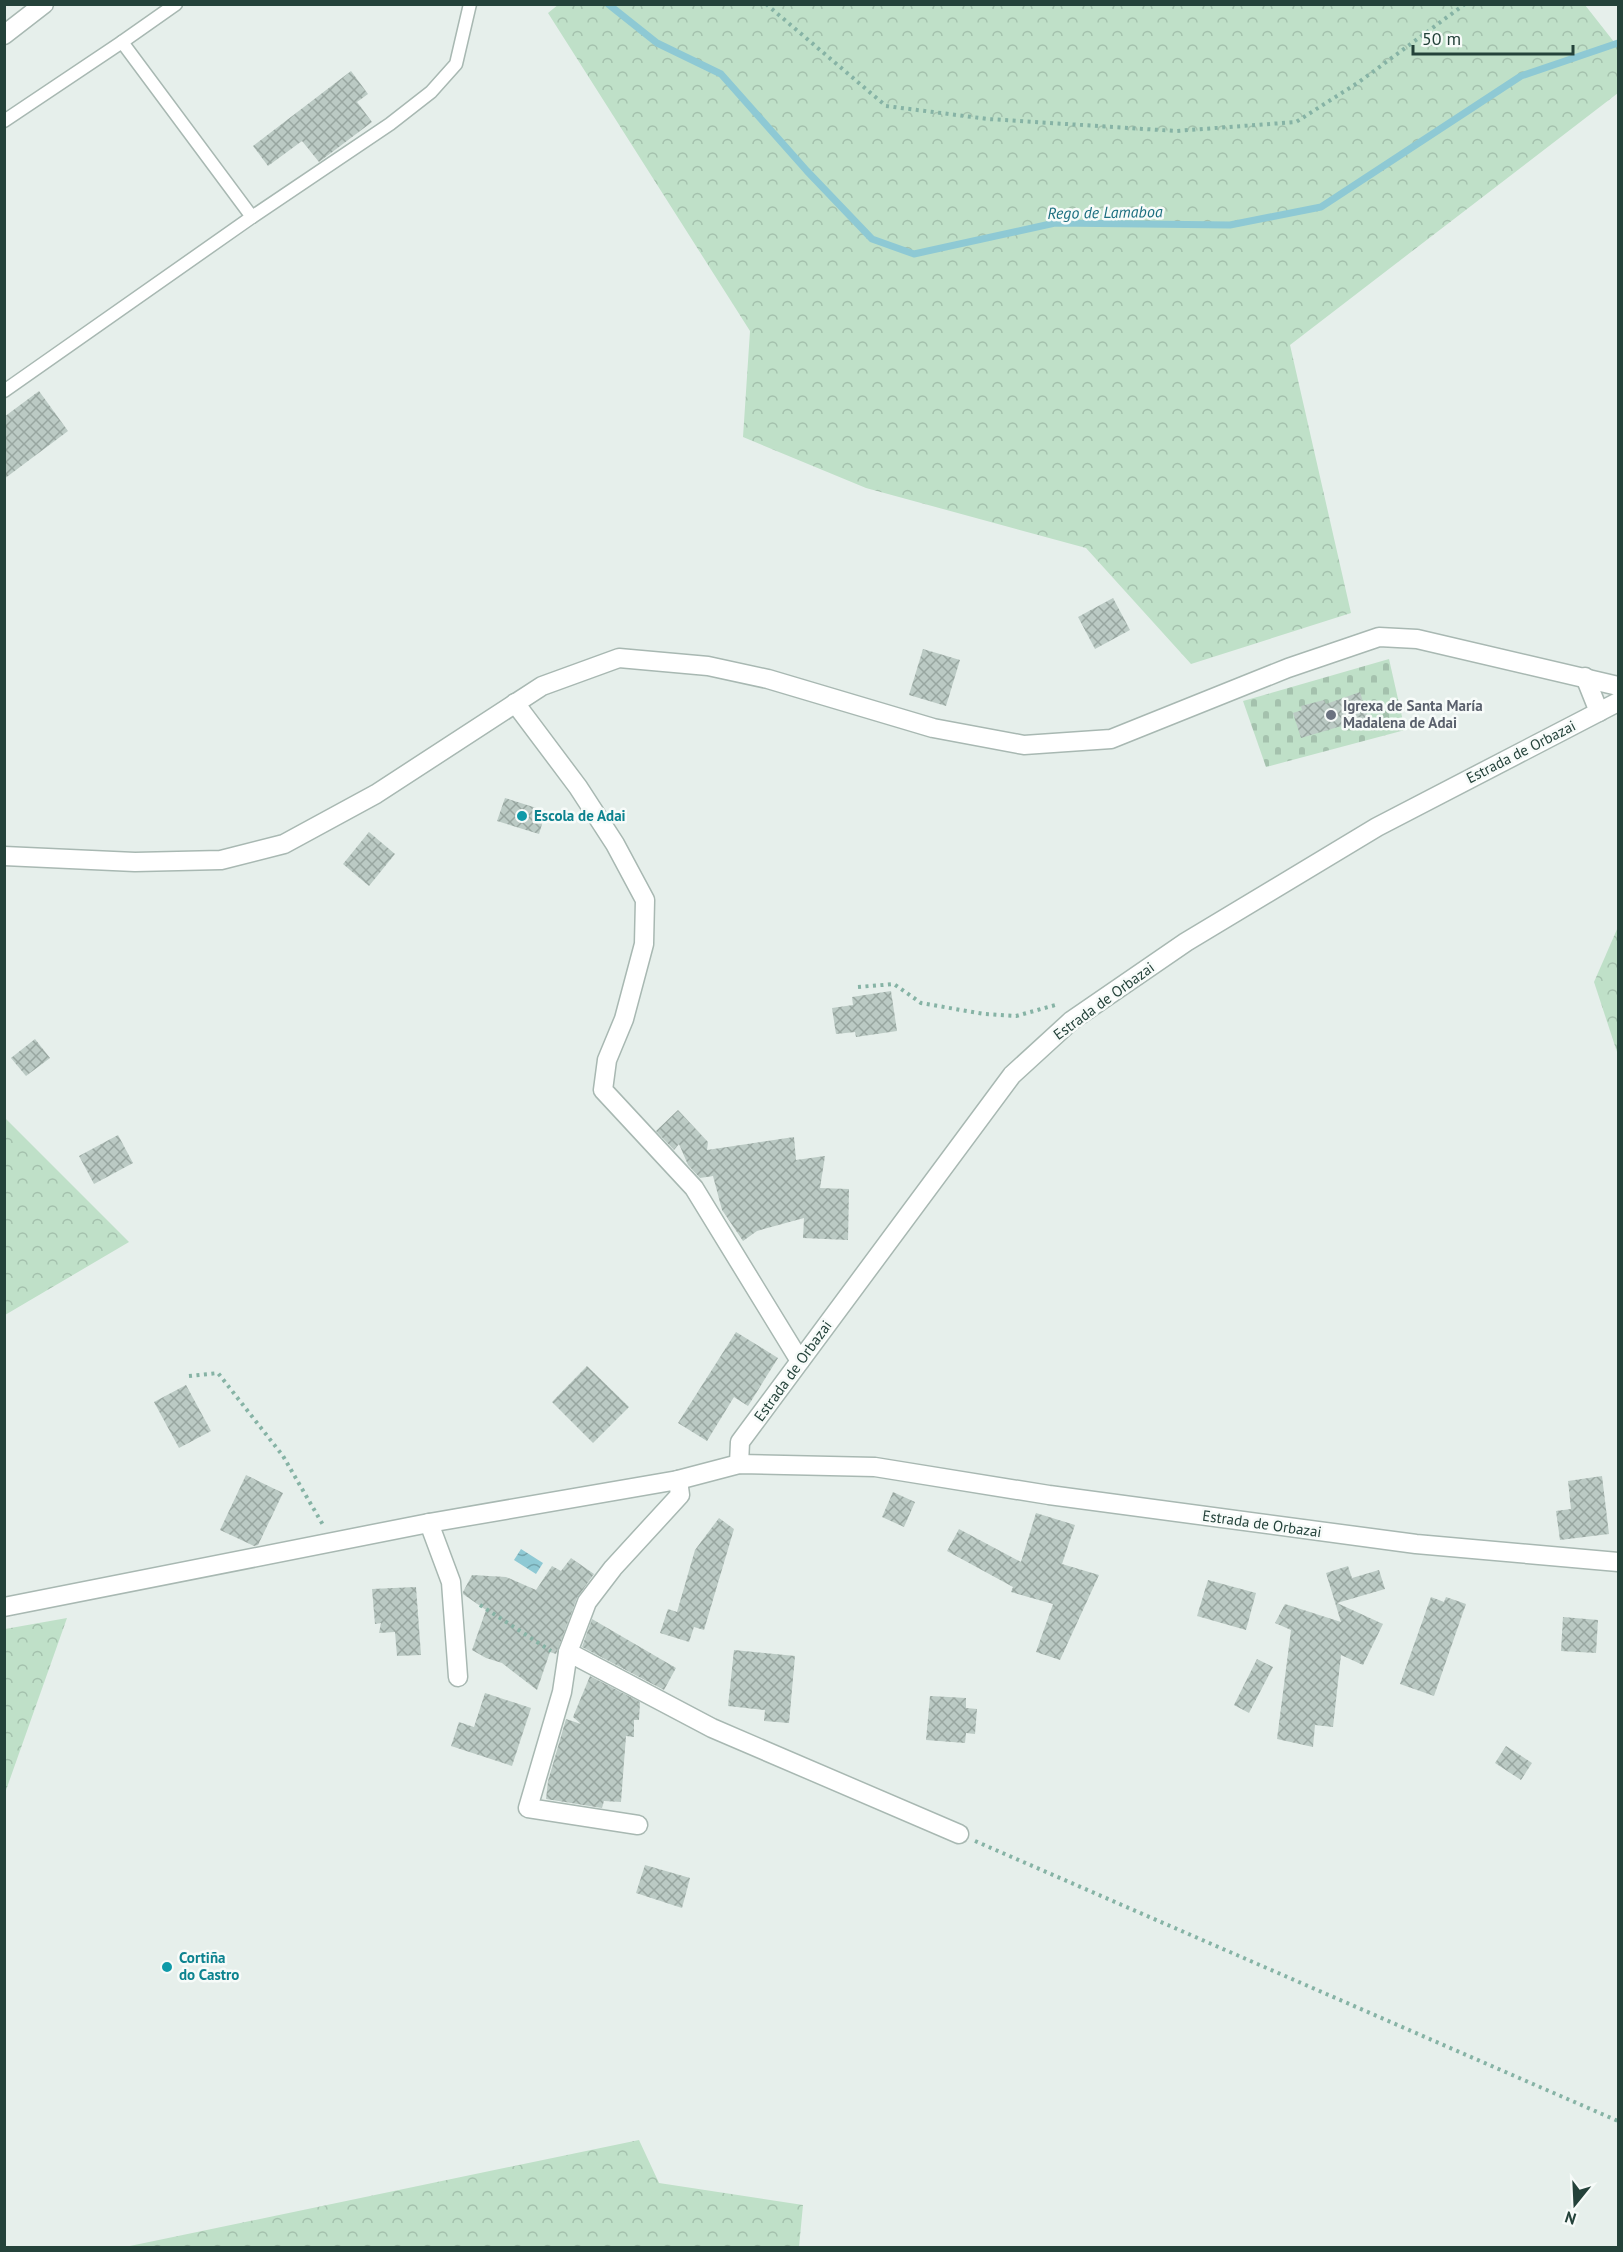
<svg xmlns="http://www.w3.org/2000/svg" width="1623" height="2252" font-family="'PT Sans',sans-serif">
<defs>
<pattern id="forest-crowns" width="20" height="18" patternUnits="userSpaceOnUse" patternTransform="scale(1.5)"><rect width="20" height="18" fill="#bfe0c8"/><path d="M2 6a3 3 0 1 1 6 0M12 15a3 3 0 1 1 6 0" fill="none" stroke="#a4c1ad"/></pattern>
<pattern id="cemetery-stones" width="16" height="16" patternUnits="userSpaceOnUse" patternTransform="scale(1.5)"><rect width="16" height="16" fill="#bfe0c8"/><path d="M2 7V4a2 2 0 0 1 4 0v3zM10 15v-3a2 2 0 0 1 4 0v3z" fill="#a4c1ad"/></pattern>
<pattern id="water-waves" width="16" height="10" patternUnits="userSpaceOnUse" patternTransform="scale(1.5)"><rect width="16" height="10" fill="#8ec9d4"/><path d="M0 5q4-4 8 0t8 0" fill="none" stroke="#74a5ad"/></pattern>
<pattern id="building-cross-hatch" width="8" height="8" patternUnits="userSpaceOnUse" patternTransform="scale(1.5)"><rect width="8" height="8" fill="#bbcac4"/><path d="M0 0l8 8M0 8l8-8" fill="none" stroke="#98a6a0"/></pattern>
</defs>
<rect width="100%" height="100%" fill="#e6efeb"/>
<g fill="url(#forest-crowns)">
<polygon points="559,4 1585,5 1618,47 1618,93 1290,345 1351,613 1191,664 1086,548 866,488 743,437 750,331 548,13"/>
<polygon points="1618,927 1618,1055 1594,982"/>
<polygon points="4,1117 129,1242 5,1315 4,1315"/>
<polygon points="67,1618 5,1793 5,1629"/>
<polygon points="639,2140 659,2183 803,2205 799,2247 125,2247"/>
</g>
<polygon fill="url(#cemetery-stones)" points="1389,659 1405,730 1266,767 1243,701"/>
<polygon fill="url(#water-waves)" points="521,1549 543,1563 536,1574 514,1560"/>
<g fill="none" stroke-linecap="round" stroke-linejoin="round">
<polyline stroke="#8ec9d4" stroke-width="7" points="608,4 657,43 721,74 807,171 872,239 914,254 1055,223 1230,225 1321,207 1521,76 1618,43"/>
</g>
<g fill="url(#building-cross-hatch)">
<polygon points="351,71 368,94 357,102 372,122 319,162 302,141 268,166 253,146"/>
<polygon points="39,391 68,431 4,479 4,417"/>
<polygon points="1113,598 1130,630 1095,649 1078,617"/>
<polygon points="923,649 960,660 946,706 909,695"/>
<polygon points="1360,692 1368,718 1301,738 1293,713 1302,710 1301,706 1324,700 1326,704"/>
<polygon points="505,798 546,811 539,834 497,821"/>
<polygon points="369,832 395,854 369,886 343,864"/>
<polygon points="891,991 897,1031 856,1037 855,1032 836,1034 832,1008 853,1005 852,997"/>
<polygon points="35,1039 50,1058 26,1076 11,1058"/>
<polygon points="678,1110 708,1142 707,1150 794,1137 796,1160 825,1156 820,1188 849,1189 848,1240 803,1238 804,1218 757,1231 743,1241 722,1210 713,1176 700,1178 688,1165 679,1144 674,1150 656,1131"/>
<polygon points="118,1135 133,1163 94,1184 79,1156"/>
<polygon points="736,1332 778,1358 748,1406 734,1397 707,1441 678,1423"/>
<polygon points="587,1366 629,1407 593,1443 552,1402"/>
<polygon points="186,1385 211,1431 179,1448 154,1402"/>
<polygon points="246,1475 283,1493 258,1545 254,1546 220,1530"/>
<polygon points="1602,1476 1609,1534 1560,1540 1556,1511 1571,1509 1568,1481"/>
<polygon points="893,1492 915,1502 904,1527 882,1517"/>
<polygon points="1036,1513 1075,1525 1062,1564 1099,1575 1060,1660 1036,1652 1053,1604 1011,1592 1013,1587 947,1551 959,1529 1021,1562"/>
<polygon points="719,1518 734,1529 704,1630 694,1627 689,1642 660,1633 668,1609 677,1612 695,1550"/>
<polygon points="571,1558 594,1574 577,1598 556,1654 550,1652 537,1690 502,1663 486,1658 472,1650 486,1610 463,1594 463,1592 472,1575 506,1577 536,1590 552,1566 561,1571"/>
<polygon points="1348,1566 1352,1578 1379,1570 1385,1589 1337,1603 1383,1624 1363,1665 1341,1655 1333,1727 1315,1725 1313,1747 1277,1739 1291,1630 1275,1623 1285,1604 1341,1622 1326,1573"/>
<polygon points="1208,1580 1256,1593 1246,1630 1197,1616"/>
<polygon points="416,1587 421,1655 397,1656 395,1632 379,1633 381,1623 375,1624 372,1589"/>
<polygon points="1431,1597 1444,1602 1446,1597 1466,1604 1434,1696 1400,1684"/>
<polygon points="1563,1617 1598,1620 1596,1653 1561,1651"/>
<polygon points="592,1619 676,1668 664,1690 582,1647"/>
<polygon points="734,1650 795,1656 789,1723 764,1721 765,1710 728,1706"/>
<polygon points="1257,1659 1273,1667 1249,1713 1234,1705"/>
<polygon points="590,1676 640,1702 639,1720 634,1720 634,1737 626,1736 621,1802 604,1801 602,1808 546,1799 548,1781 566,1719 581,1724 573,1717"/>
<polygon points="485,1693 531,1708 512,1766 451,1746 459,1722 474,1727"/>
<polygon points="930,1696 966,1698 966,1708 977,1709 975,1734 966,1733 965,1743 926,1740"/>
<polygon points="1506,1746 1532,1763 1521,1780 1495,1763"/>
<polygon points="645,1865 690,1878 682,1908 636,1893"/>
</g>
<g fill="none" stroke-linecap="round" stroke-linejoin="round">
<g stroke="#a8b8b2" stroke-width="15">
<g id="service">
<polyline points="122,42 176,4"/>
<polyline points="4,121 122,42 252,217"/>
<polyline points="4,391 252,217 390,124 431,92 456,64 470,4"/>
</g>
</g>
<g stroke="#a8b8b2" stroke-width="21">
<g id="minor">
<polyline points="4,35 44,4"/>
<polyline points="1585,677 1599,712"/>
<polyline points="515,703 578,787 615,844 645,900 644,944 624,1019 607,1060 603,1090 694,1188 800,1361"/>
<polyline points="4,856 135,862 221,860 284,844 376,794 542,686 619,658 708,666 768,679 933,728 1024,745 1111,739 1288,668 1379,637 1417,639 1618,686"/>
<polyline points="739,1464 740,1442 1012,1075 1071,1021 1186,942 1377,827 1618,702"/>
<polyline points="678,1480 680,1495 613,1568 587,1602 568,1652 712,1728 959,1834"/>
<polyline points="429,1523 451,1582 458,1677"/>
<polyline points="4,1607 429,1523 678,1480 739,1464 875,1467 1049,1495 1416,1544 1618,1562"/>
<polyline points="568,1652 562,1692 528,1808 638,1825"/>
</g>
</g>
<g stroke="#86b3a5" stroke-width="4" stroke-dasharray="3 4.5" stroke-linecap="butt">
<polyline points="766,4 886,106 988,119 1176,131 1296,122 1359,82 1465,4"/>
<polyline points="858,987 894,984 921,1003 984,1014 1016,1016 1059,1004"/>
<polyline points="189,1376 218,1373 283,1456 323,1525"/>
<polyline points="480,1605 551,1651"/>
<polyline points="975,1841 1618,2121"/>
</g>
<use href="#service" stroke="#fff" stroke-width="12"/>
<use href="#minor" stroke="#fff" stroke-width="18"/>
</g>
<circle fill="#6b7280" stroke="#f7fbf9" stroke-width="2" cx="1331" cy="715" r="6"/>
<g fill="#0f9aa8" stroke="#f7fbf9" stroke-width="2">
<circle cx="522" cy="816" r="6"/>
<circle cx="167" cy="1967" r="6"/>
</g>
<g text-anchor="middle" stroke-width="5" stroke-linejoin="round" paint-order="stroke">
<g font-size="15" font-weight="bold" fill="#5b616d" stroke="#f7fbf9" text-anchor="start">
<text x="1343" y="711">Igrexa de Santa María<tspan x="1343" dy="17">Madalena de Adai</tspan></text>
</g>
<g font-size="15" fill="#24423a" stroke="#f7fbf9">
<text transform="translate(1521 752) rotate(-27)" y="5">Estrada de Orbazai</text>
<text transform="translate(1104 1001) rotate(-36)" y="5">Estrada de Orbazai</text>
<text transform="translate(793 1371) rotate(-54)" y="5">Estrada de Orbazai</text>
<text transform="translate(1262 1524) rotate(8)" y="5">Estrada de Orbazai</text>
</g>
<g font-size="15" font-weight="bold" fill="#0d838f" stroke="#f7fbf9" text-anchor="start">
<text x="534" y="821">Escola de Adai</text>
<text x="179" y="1963">Cortiña<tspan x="179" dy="17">do Castro</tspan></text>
</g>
<g font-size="16" font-style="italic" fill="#1c6f80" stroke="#f7fbf9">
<text transform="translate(1105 212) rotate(-1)" y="6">Rego de Lamaboa</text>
</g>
</g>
<rect width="1623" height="2252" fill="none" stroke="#24423a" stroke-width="12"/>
<g transform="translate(1575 2204) rotate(198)" stroke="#f7fbf9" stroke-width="4.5" paint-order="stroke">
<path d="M0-4.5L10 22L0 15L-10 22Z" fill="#24423a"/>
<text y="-9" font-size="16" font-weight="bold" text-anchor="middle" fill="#24423a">N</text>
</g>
<path d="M1413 45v9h160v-9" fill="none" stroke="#24423a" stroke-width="3"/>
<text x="1422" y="45" font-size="18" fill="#24423a" stroke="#f7fbf9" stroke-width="4.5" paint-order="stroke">50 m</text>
</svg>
